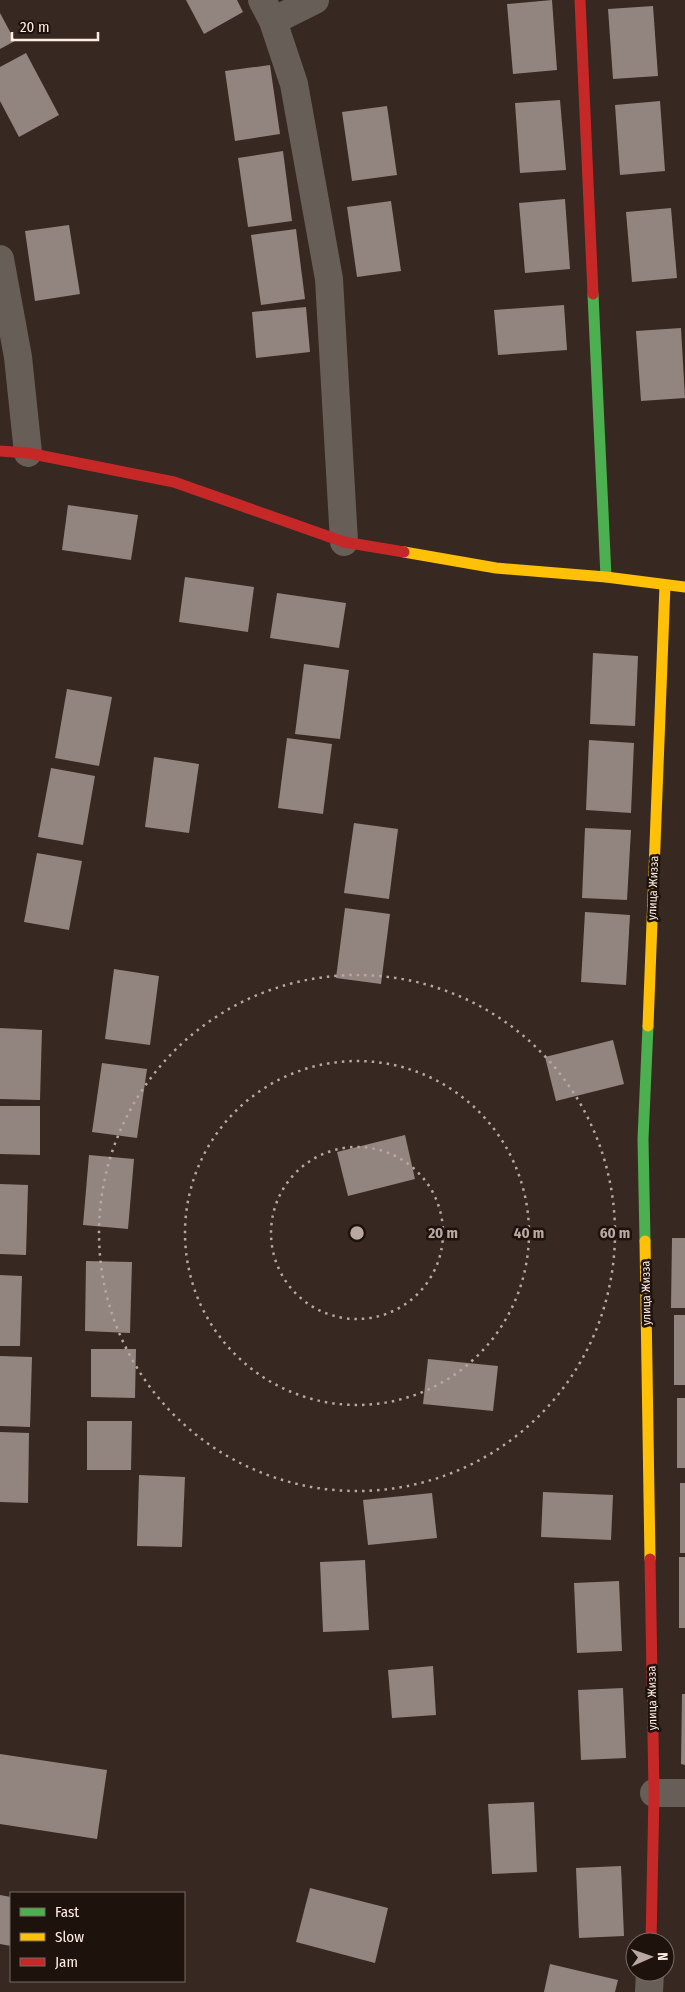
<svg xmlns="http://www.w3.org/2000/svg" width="685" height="1992" font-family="'Fira Sans Condensed',sans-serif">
<rect width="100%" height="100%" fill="#372821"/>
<g fill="#92847e">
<polygon points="186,0 237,0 243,12 204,34"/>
<polygon points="552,0 557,70 513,74 507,4"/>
<polygon points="653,6 658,76 613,79 608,9"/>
<polygon points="0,13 15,41 0,49"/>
<polygon points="26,53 59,115 19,137 0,101 0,67"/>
<polygon points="270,65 280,134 235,141 225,71"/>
<polygon points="560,100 566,170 520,173 515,103"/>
<polygon points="660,101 665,171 620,175 615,105"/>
<polygon points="387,106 397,175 352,181 342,112"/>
<polygon points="283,151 292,221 248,227 238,158"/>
<polygon points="565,199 570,269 525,273 519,203"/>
<polygon points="391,201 401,271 357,277 347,207"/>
<polygon points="671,208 677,278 632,282 626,212"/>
<polygon points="69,225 80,294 35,301 25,231"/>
<polygon points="296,229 305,299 261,305 251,235"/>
<polygon points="564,305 567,350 498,355 494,310"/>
<polygon points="306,307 310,352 256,358 252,312"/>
<polygon points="681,328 685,398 641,401 636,331"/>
<polygon points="68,505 138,515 131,560 62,550"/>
<polygon points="185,577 254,587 248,632 179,622"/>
<polygon points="277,593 346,603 339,648 270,638"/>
<polygon points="593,653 638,656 635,726 590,724"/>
<polygon points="304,664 349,670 340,739 295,734"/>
<polygon points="67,689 112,697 99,766 55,758"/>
<polygon points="287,738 332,744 323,814 278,808"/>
<polygon points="589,740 634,743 631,813 586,810"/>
<polygon points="154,757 199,764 189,833 145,827"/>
<polygon points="51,768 95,776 83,845 38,837"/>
<polygon points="354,823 398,829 389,899 344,893"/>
<polygon points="585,828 631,830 627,900 582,898"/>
<polygon points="37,853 82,861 69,930 24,922"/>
<polygon points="345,908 390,914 381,984 336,978"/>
<polygon points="585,912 630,915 626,985 581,982"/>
<polygon points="114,969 159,976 150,1045 105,1039"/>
<polygon points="0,1028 42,1030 40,1100 0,1099"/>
<polygon points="613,1040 624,1084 556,1101 545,1057"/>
<polygon points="102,1063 147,1069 137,1138 92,1132"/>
<polygon points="0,1106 40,1106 40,1155 0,1154"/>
<polygon points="405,1135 415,1179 348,1196 337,1152"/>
<polygon points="89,1155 134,1159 128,1229 83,1225"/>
<polygon points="0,1184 28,1185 26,1255 0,1254"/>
<polygon points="672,1238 685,1238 685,1308 671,1308"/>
<polygon points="86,1261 132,1262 130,1333 85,1331"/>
<polygon points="0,1275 22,1276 20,1346 0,1346"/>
<rect x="674" y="1315" width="11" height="70"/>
<polygon points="91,1349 136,1349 135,1398 91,1397"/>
<polygon points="0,1356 32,1357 30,1427 0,1426"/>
<polygon points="428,1359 498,1366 493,1411 423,1404"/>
<rect x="677" y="1398" width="8" height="70"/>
<polygon points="87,1421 132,1421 131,1470 87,1470"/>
<polygon points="0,1432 29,1433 28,1503 0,1502"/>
<polygon points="139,1475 185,1477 182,1547 137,1546"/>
<rect x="680" y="1483" width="5" height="70"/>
<polygon points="543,1492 613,1495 611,1540 541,1537"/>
<polygon points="432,1493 437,1538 368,1545 363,1500"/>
<rect x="679" y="1557" width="6" height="71"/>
<polygon points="365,1560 369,1630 323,1632 320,1562"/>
<polygon points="619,1581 622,1651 577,1653 574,1583"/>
<polygon points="433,1666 436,1715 392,1718 388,1670"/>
<polygon points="623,1688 626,1758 581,1760 578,1690"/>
<polygon points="682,1694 685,1694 685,1765 681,1764"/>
<polygon points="0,1754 107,1770 97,1839 0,1824"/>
<polygon points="534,1802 537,1872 492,1874 488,1804"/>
<polygon points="621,1866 624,1936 579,1938 576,1868"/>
<polygon points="310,1888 388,1908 375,1963 296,1942"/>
<polygon points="0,1895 11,1897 11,1946 0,1944"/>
<polygon points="550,1964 618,1980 615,1992 544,1992"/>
</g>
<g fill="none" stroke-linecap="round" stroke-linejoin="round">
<g stroke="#675f57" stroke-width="28">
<polyline points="262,0 273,21 294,84 329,279 344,542"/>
<polyline points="273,21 315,0"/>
<polyline points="0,259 18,357 28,453"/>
<polyline points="654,1793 685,1793"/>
<polyline points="649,1992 650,1972"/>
</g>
<g stroke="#4caf50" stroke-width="11">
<polyline points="593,294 606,577"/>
<polyline points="645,1241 643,1139 648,1026"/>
</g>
<g stroke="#ffc107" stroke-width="11">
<polyline points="404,552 496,568 606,577 685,587"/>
<polyline points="648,1026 665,585"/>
<polyline points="645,1241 650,1559"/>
</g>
<g stroke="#c62828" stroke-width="11">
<polyline points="580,0 593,294"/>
<polyline points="0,451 28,453 174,482 344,542 404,552"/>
<polyline points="650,1559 654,1793 651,1942"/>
</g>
</g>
<g fill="none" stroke="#b9a8a0" stroke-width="2.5" stroke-dasharray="2.5 5">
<circle cx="357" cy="1233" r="86"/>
<circle cx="357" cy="1233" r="172"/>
<circle cx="357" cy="1233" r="258"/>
</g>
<g text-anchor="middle" stroke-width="5" stroke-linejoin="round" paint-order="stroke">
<g font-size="12" fill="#ffede5" stroke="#1d120c">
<text transform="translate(653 888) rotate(-88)" y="4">улица Жизза</text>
<text transform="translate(646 1293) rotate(-91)" y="4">улица Жизза</text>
<text transform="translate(652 1698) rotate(-91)" y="4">улица Жизза</text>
</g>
</g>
<circle cx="357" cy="1233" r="8" fill="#b9a8a0" stroke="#1d120c" stroke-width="2.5"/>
<g font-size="15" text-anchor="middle" font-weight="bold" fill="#b9a8a0" stroke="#1d120c" stroke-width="5" stroke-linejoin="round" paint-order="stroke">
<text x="443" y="1238">20 m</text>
<text x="529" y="1238">40 m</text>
<text x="615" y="1238">60 m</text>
</g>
<rect x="10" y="1892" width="175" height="90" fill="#1d120c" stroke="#776a63"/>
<rect x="20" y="1908" width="25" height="8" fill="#4caf50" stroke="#776a63"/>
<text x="55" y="1917" font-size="15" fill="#ffede5">Fast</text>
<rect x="20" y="1933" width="25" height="8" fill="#ffc107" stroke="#776a63"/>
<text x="55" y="1942" font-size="15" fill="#ffede5">Slow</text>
<rect x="20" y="1958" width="25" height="8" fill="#c62828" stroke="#776a63"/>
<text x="55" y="1967" font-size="15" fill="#ffede5">Jam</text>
<g transform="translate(650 1957) rotate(88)"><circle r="24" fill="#1d120c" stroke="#776a63"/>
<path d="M0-4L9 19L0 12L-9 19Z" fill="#b9a8a0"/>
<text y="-8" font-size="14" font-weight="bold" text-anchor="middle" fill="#ffede5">N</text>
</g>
<path d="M12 32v8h86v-8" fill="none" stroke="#ffede5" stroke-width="2.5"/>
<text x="20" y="32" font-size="15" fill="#ffede5" stroke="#1d120c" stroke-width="4" paint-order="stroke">20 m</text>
</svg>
